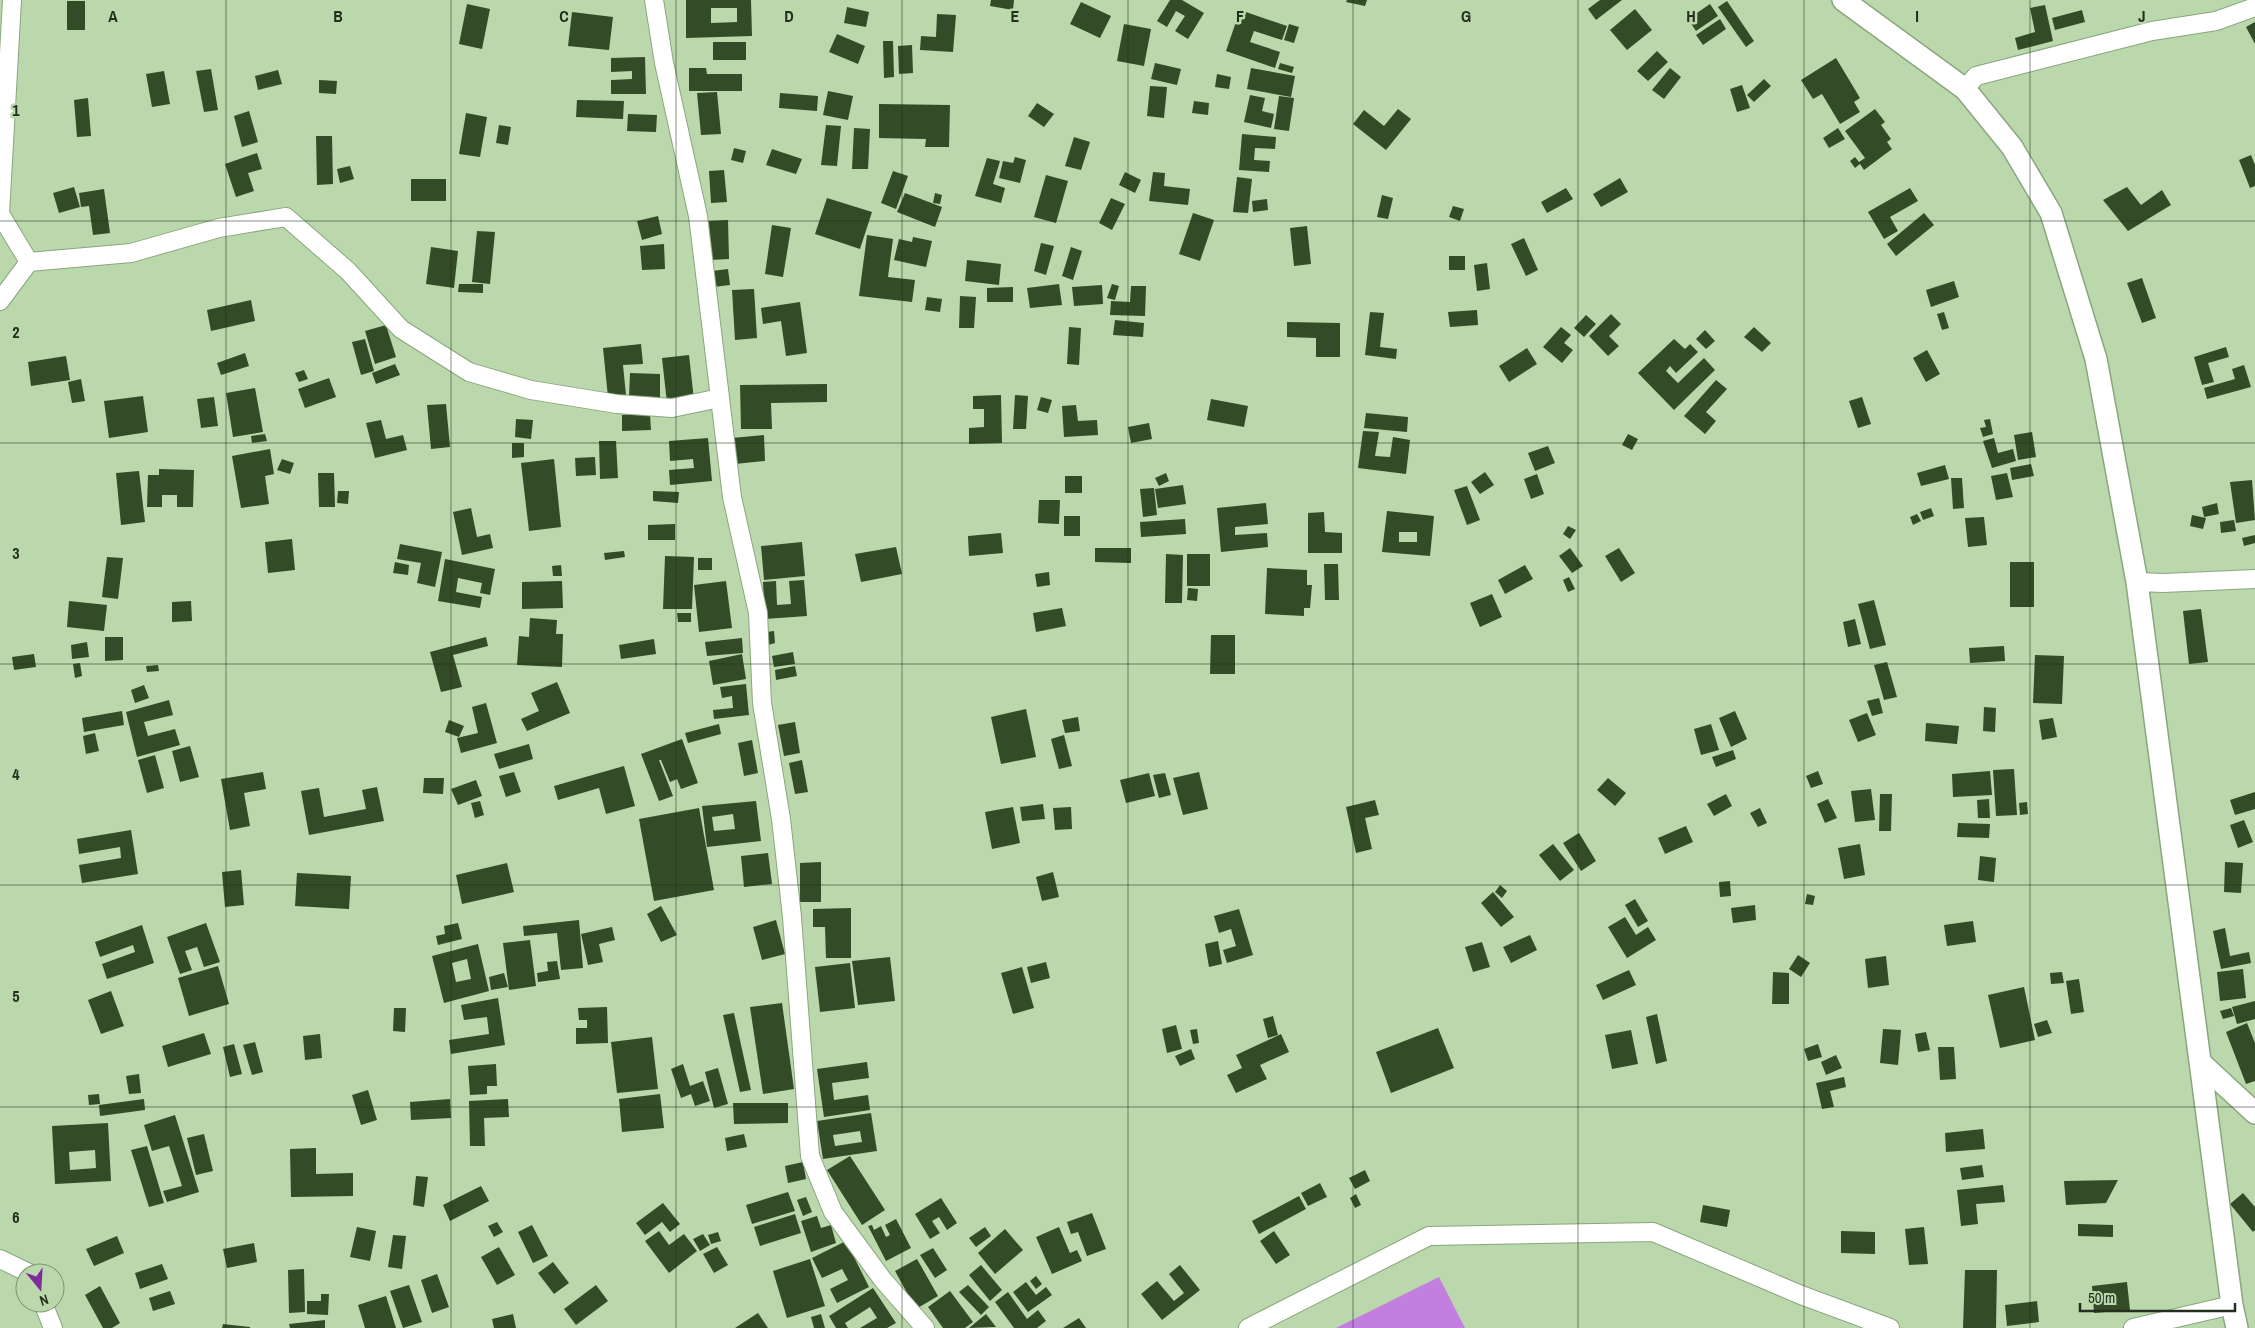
<svg xmlns="http://www.w3.org/2000/svg" width="2255" height="1328" font-family="'Archivo Narrow',sans-serif">
<rect width="100%" height="100%" fill="#bad8ac"/>
<polygon fill="#c37fdf" points="1439,1277 1465,1328 1336,1328"/>
<g fill="#334b26" fill-rule="evenodd">
<path d="M686,0H751L752,36L686,38ZM711,8H737V22L711,23Z"/>
<polygon points="991,0 1014,0 1013,10 990,6"/>
<polygon points="1170,0 1182,0 1204,13 1188,39 1175,31 1185,16 1176,11 1167,27 1157,21"/>
<polygon points="1347,0 1367,0 1365,6 1346,2"/>
<polygon points="1600,0 1622,0 1596,20 1588,9"/>
<rect x="67" y="1" width="18" height="29"/>
<polygon points="1727,1 1754,41 1746,47 1718,7"/>
<polygon points="1081,2 1111,16 1100,38 1070,24"/>
<polygon points="467,4 490,9 482,49 459,44"/>
<polygon points="1710,4 1718,16 1696,31 1688,19"/>
<polygon points="2045,5 2053,41 2018,50 2015,38 2035,32 2030,8"/>
<polygon points="847,7 869,12 866,27 844,23"/>
<polygon points="1635,9 1652,30 1627,50 1610,30"/>
<polygon points="1240,10 1287,26 1282,40 1254,31 1250,42 1280,52 1275,68 1226,51"/>
<polygon points="2082,10 2085,22 2055,30 2052,18"/>
<polygon points="572,12 613,17 609,50 568,46"/>
<polygon points="937,14 956,15 953,52 920,50 921,36 936,37"/>
<polygon points="1720,19 1726,29 1703,45 1696,35"/>
<polygon points="2255,22 2255,44 2246,27"/>
<polygon points="1124,24 1151,29 1144,66 1117,61"/>
<polygon points="1289,24 1299,27 1294,43 1284,40"/>
<polygon points="837,34 865,46 858,64 829,52"/>
<polygon points="883,41 893,41 894,77 884,78"/>
<rect x="713" y="42" width="33" height="18"/>
<polygon points="912,45 913,73 899,74 898,46"/>
<polygon points="1657,51 1668,62 1648,81 1637,71"/>
<polygon points="645,57 646,94 611,94 611,80 632,79 632,71 611,72 611,58"/>
<polygon points="1836,58 1860,98 1854,102 1860,112 1840,124 1822,94 1813,99 1801,80"/>
<polygon points="1155,63 1181,69 1177,85 1151,79"/>
<polygon points="1280,63 1294,67 1292,73 1278,69"/>
<polygon points="689,68 706,68 707,74 742,74 742,91 689,91"/>
<polygon points="1251,68 1295,76 1291,97 1247,89"/>
<polygon points="1670,68 1681,77 1664,99 1652,90"/>
<polygon points="211,69 218,110 204,112 196,71"/>
<polygon points="278,70 282,84 258,90 255,76"/>
<polygon points="164,71 170,104 152,107 146,74"/>
<polygon points="1217,74 1231,77 1229,89 1215,87"/>
<polygon points="1764,79 1771,86 1754,102 1747,95"/>
<polygon points="319,80 337,81 336,94 319,93"/>
<polygon points="1742,85 1750,108 1737,112 1730,89"/>
<polygon points="1150,86 1167,87 1164,118 1147,116"/>
<polygon points="828,91 853,96 848,120 823,115"/>
<polygon points="717,92 721,134 701,135 697,93"/>
<polygon points="780,93 818,96 817,111 779,108"/>
<polygon points="1250,95 1265,98 1262,111 1274,114 1271,128 1244,122"/>
<polygon points="1279,96 1294,98 1289,131 1274,129"/>
<polygon points="88,98 91,136 77,137 74,100"/>
<polygon points="577,100 624,101 623,119 576,117"/>
<polygon points="1194,101 1209,103 1208,115 1192,113"/>
<polygon points="1037,103 1054,114 1044,127 1028,116"/>
<polygon points="879,104 950,105 949,147 925,147 926,139 879,138"/>
<polygon points="1398,109 1411,119 1386,150 1353,124 1364,110 1384,126"/>
<polygon points="1875,109 1885,122 1881,125 1891,139 1887,142 1892,149 1864,170 1860,164 1855,168 1850,161 1855,157 1859,162 1865,158 1845,131"/>
<polygon points="249,111 258,142 242,147 234,116"/>
<polygon points="466,113 487,117 480,157 459,154"/>
<polygon points="628,114 657,115 656,132 627,131"/>
<polygon points="499,125 511,127 508,145 496,143"/>
<polygon points="826,125 841,126 837,166 821,165"/>
<polygon points="854,128 870,129 868,169 852,169"/>
<polygon points="1838,128 1845,139 1829,148 1823,138"/>
<polygon points="1242,134 1276,137 1275,149 1255,148 1254,160 1270,161 1269,172 1239,170"/>
<polygon points="316,136 332,136 333,184 317,185"/>
<polygon points="1074,137 1090,142 1081,170 1065,166"/>
<polygon points="734,148 746,151 743,163 731,160"/>
<polygon points="772,149 802,159 796,174 766,165"/>
<polygon points="257,153 262,169 248,173 254,191 236,197 225,164"/>
<polygon points="2251,155 2255,165 2255,186 2250,188 2239,160"/>
<polygon points="1015,157 1026,160 1020,183 999,178 1003,161 1013,163"/>
<polygon points="987,158 1000,161 993,184 1005,188 1001,203 975,196"/>
<polygon points="350,166 354,179 340,183 337,169"/>
<polygon points="724,170 727,202 711,203 709,171"/>
<polygon points="893,171 908,176 896,209 881,203"/>
<polygon points="1125,172 1141,180 1135,193 1119,185"/>
<polygon points="1153,172 1165,173 1164,186 1190,189 1188,205 1149,201"/>
<polygon points="1046,175 1068,181 1056,223 1034,217"/>
<polygon points="1237,177 1252,179 1248,213 1233,212"/>
<polygon points="1620,178 1628,192 1601,207 1593,194"/>
<rect x="411" y="179" width="35" height="22"/>
<polygon points="74,187 80,207 59,213 53,193"/>
<polygon points="2127,187 2141,205 2162,190 2171,205 2128,231 2103,200"/>
<polygon points="1566,188 1573,199 1547,213 1541,202"/>
<polygon points="1910,188 1918,201 1890,217 1898,231 1884,239 1868,212"/>
<polygon points="104,189 110,233 93,235 89,206 81,207 79,193"/>
<polygon points="905,193 942,207 935,227 897,212"/>
<polygon points="935,193 942,195 940,204 933,203"/>
<polygon points="1382,195 1393,198 1388,219 1377,217"/>
<polygon points="827,198 872,212 860,249 815,234"/>
<polygon points="1111,198 1125,204 1112,230 1099,223"/>
<polygon points="1267,199 1268,210 1253,212 1252,201"/>
<polygon points="1453,206 1464,209 1460,221 1449,217"/>
<polygon points="1193,213 1214,220 1200,261 1179,254"/>
<polygon points="1924,213 1934,225 1896,256 1887,244"/>
<polygon points="658,216 662,234 642,240 637,221"/>
<polygon points="728,220 729,259 710,260 709,221"/>
<polygon points="772,225 791,228 783,277 765,274"/>
<polygon points="1307,226 1311,264 1294,266 1290,228"/>
<polygon points="477,231 495,232 490,284 472,282"/>
<polygon points="867,235 893,239 888,277 915,280 912,302 859,296"/>
<polygon points="913,237 932,241 926,267 894,260 899,239 912,242"/>
<polygon points="1524,238 1538,270 1526,276 1511,244"/>
<polygon points="1041,243 1054,246 1046,275 1034,271"/>
<polygon points="664,244 665,269 642,270 640,246"/>
<polygon points="431,247 458,251 454,288 426,284"/>
<polygon points="1071,247 1082,251 1073,280 1062,276"/>
<rect x="1449" y="256" width="16" height="14"/>
<polygon points="967,260 1001,264 999,285 965,281"/>
<polygon points="1487,263 1490,289 1477,291 1474,265"/>
<polygon points="728,269 730,285 713,287 712,271"/>
<polygon points="2142,278 2156,318 2142,323 2127,283"/>
<polygon points="1954,281 1959,297 1931,307 1926,290"/>
<polygon points="459,284 483,284 483,293 458,292"/>
<polygon points="1059,284 1062,305 1030,308 1027,288"/>
<polygon points="1112,284 1119,286 1115,300 1107,298"/>
<polygon points="1102,285 1103,304 1074,306 1072,287"/>
<polygon points="1131,286 1146,286 1145,316 1110,315 1111,301 1130,302"/>
<polygon points="1013,287 1013,302 987,302 987,288"/>
<polygon points="754,289 757,338 735,340 732,290"/>
<polygon points="960,296 976,297 974,328 959,328"/>
<polygon points="927,297 942,299 940,312 925,310"/>
<polygon points="251,300 255,321 211,331 207,310"/>
<polygon points="800,302 807,353 786,356 781,321 763,324 761,308"/>
<polygon points="1477,310 1478,325 1450,327 1448,312"/>
<polygon points="1370,312 1384,313 1380,347 1397,349 1396,359 1365,355"/>
<polygon points="1944,312 1949,328 1942,330 1937,314"/>
<polygon points="1611,314 1621,324 1609,336 1619,346 1608,356 1589,336"/>
<polygon points="1586,315 1596,324 1584,337 1574,328"/>
<polygon points="1115,320 1144,323 1143,337 1113,335"/>
<polygon points="1287,322 1340,323 1340,357 1316,357 1316,338 1287,337"/>
<polygon points="386,325 396,357 375,364 365,331"/>
<polygon points="1069,327 1081,328 1079,365 1067,364"/>
<polygon points="1561,327 1571,335 1564,343 1573,350 1562,363 1543,347"/>
<polygon points="1754,327 1771,343 1762,352 1744,337"/>
<polygon points="1705,330 1715,341 1706,349 1696,339"/>
<polygon points="365,339 374,371 361,375 352,342"/>
<polygon points="1674,339 1685,349 1690,344 1698,352 1676,373 1670,366 1666,371 1678,383 1704,358 1715,370 1674,410 1638,373"/>
<polygon points="641,344 643,364 623,365 626,395 608,397 603,348"/>
<polygon points="2226,347 2229,357 2208,363 2214,382 2202,385 2194,357"/>
<polygon points="1527,348 1537,364 1509,382 1499,366"/>
<polygon points="1927,350 1940,374 1926,382 1913,358"/>
<polygon points="245,353 249,366 221,375 217,363"/>
<polygon points="689,355 694,400 667,403 662,358"/>
<polygon points="66,356 70,380 31,386 28,362"/>
<polygon points="395,364 400,375 376,384 372,373"/>
<polygon points="2244,365 2251,387 2207,399 2204,388 2235,379 2232,369"/>
<polygon points="304,370 308,379 299,382 295,373"/>
<polygon points="630,373 660,374 660,398 629,397"/>
<polygon points="329,378 336,397 305,408 298,389"/>
<polygon points="81,379 85,401 72,403 68,382"/>
<polygon points="1716,380 1727,389 1706,412 1716,421 1705,434 1684,416"/>
<polygon points="827,384 827,402 771,403 772,429 741,429 740,385"/>
<polygon points="255,388 263,432 233,437 226,393"/>
<polygon points="1001,395 1002,443 969,444 969,428 984,427 984,409 973,409 973,396"/>
<polygon points="1015,395 1028,396 1026,429 1013,429"/>
<polygon points="143,396 148,432 109,438 104,401"/>
<polygon points="214,397 218,426 201,428 197,399"/>
<polygon points="1041,397 1052,400 1048,413 1037,410"/>
<polygon points="1862,397 1871,424 1858,428 1849,401"/>
<polygon points="1211,399 1248,406 1244,427 1207,420"/>
<polygon points="446,404 450,447 431,449 427,405"/>
<polygon points="1076,405 1078,421 1097,420 1098,435 1064,437 1062,406"/>
<polygon points="1366,413 1408,417 1407,432 1364,428"/>
<polygon points="650,414 651,430 622,431 622,415"/>
<polygon points="516,419 533,420 531,439 515,437"/>
<polygon points="1990,419 1993,434 1983,437 1980,428 1986,427 1984,420"/>
<polygon points="381,420 386,439 403,435 407,450 375,458 366,423"/>
<polygon points="1149,423 1152,439 1131,443 1128,427"/>
<polygon points="1363,431 1379,432 1375,456 1390,457 1393,437 1410,440 1406,474 1358,468"/>
<polygon points="2032,432 2036,457 2018,460 2014,435"/>
<polygon points="265,434 267,441 252,443 251,436"/>
<polygon points="1628,434 1638,439 1632,450 1622,445"/>
<polygon points="764,435 765,461 735,464 732,438"/>
<polygon points="708,438 712,481 670,485 669,470 694,468 693,459 670,461 669,441"/>
<polygon points="1994,438 1998,453 2013,449 2016,461 1992,468 1983,441"/>
<polygon points="599,441 616,441 618,478 600,479"/>
<polygon points="512,443 524,443 524,457 512,458"/>
<polygon points="1548,446 1555,463 1535,471 1528,453"/>
<polygon points="270,449 274,474 265,476 269,504 241,508 232,456"/>
<polygon points="595,457 596,475 576,476 575,458"/>
<polygon points="282,459 294,463 290,474 277,470"/>
<polygon points="554,459 561,527 529,531 521,463"/>
<polygon points="2031,464 2034,476 2012,480 2010,468"/>
<polygon points="1945,465 1949,479 1921,486 1917,473"/>
<polygon points="159,469 194,470 193,507 177,507 177,495 162,495 162,507 147,507 148,475 159,475"/>
<polygon points="139,471 145,522 121,525 116,473"/>
<polygon points="1485,472 1494,485 1480,494 1471,482"/>
<polygon points="318,473 334,473 335,507 319,507"/>
<polygon points="1166,473 1169,481 1159,486 1155,478"/>
<polygon points="2007,473 2013,497 1996,500 1991,476"/>
<polygon points="1537,474 1544,494 1531,499 1524,479"/>
<rect x="1065" y="476" width="17" height="17"/>
<polygon points="1951,478 1962,478 1964,508 1953,509"/>
<polygon points="2252,480 2255,520 2236,523 2230,482"/>
<polygon points="1183,485 1186,504 1158,508 1155,489"/>
<polygon points="1467,486 1480,520 1467,525 1454,490"/>
<polygon points="1154,488 1157,515 1143,517 1140,489"/>
<polygon points="338,491 349,491 348,504 337,503"/>
<polygon points="653,491 679,492 678,503 653,501"/>
<polygon points="1039,500 1060,500 1059,524 1038,523"/>
<polygon points="1266,503 1268,524 1235,527 1235,535 1267,533 1268,547 1221,552 1217,508"/>
<polygon points="2217,503 2219,514 2204,517 2202,507"/>
<polygon points="471,508 477,537 490,534 493,548 462,555 453,512"/>
<polygon points="1931,508 1934,516 1923,520 1920,512"/>
<path d="M1387,511L1434,516L1430,556L1382,552ZM1399,532H1417V542H1399Z"/>
<polygon points="1324,512 1325,532 1342,533 1342,553 1308,553 1308,513"/>
<polygon points="1917,514 1921,521 1913,525 1910,517"/>
<polygon points="2192,515 2206,518 2203,529 2190,526"/>
<rect x="1064" y="516" width="16" height="20"/>
<polygon points="1984,517 1987,545 1968,547 1965,518"/>
<polygon points="1185,519 1186,534 1141,537 1140,522"/>
<polygon points="2234,520 2236,531 2221,533 2220,522"/>
<polygon points="675,524 675,540 648,540 648,525"/>
<polygon points="1568,526 1576,530 1570,539 1563,534"/>
<polygon points="1001,533 1003,553 969,556 968,536"/>
<polygon points="2255,535 2255,543 2244,546 2242,538"/>
<polygon points="292,539 295,570 268,573 265,542"/>
<polygon points="802,542 805,576 764,580 761,546"/>
<polygon points="400,544 442,552 435,587 417,583 421,563 397,559"/>
<polygon points="896,547 902,574 861,582 855,554"/>
<polygon points="1095,548 1131,548 1131,563 1095,562"/>
<polygon points="1570,548 1583,566 1572,573 1559,556"/>
<polygon points="1619,548 1635,573 1621,582 1605,556"/>
<polygon points="624,551 625,557 605,560 604,553"/>
<polygon points="1166,554 1183,555 1182,603 1165,603"/>
<rect x="1187" y="554" width="23" height="32"/>
<polygon points="665,556 694,557 692,609 663,609"/>
<polygon points="107,557 123,558 118,599 102,597"/>
<rect x="698" y="558" width="14" height="12"/>
<polygon points="445,559 495,569 490,595 480,593 482,583 458,578 456,592 482,597 480,608 438,601"/>
<polygon points="395,562 409,565 408,575 393,573"/>
<rect x="2010" y="562" width="24" height="45"/>
<polygon points="1324,564 1338,564 1339,600 1325,600"/>
<polygon points="561,565 562,576 553,576 552,566"/>
<polygon points="1525,565 1533,579 1505,594 1498,580"/>
<polygon points="1267,568 1307,570 1307,585 1312,585 1310,608 1304,608 1304,616 1265,614"/>
<polygon points="1049,572 1050,585 1037,587 1035,574"/>
<polygon points="1569,577 1575,589 1568,592 1563,580"/>
<polygon points="804,580 807,616 765,619 763,582 776,581 777,605 791,604 789,581"/>
<polygon points="562,581 563,608 522,609 522,582"/>
<polygon points="726,581 732,628 699,632 694,585"/>
<polygon points="1188,588 1198,589 1197,601 1187,600"/>
<polygon points="1492,594 1502,617 1480,627 1470,603"/>
<polygon points="1874,600 1886,645 1870,649 1858,604"/>
<polygon points="69,601 107,605 104,631 67,627"/>
<polygon points="191,601 192,621 172,622 172,602"/>
<polygon points="1062,608 1066,626 1036,632 1033,613"/>
<polygon points="2201,609 2208,662 2189,664 2183,611"/>
<polygon points="677,613 691,613 691,622 678,622"/>
<polygon points="530,618 557,620 556,634 563,634 562,667 517,665 519,636 529,637"/>
<polygon points="1855,619 1861,644 1848,647 1843,622"/>
<polygon points="774,631 775,643 768,645 766,632"/>
<polygon points="1211,635 1235,635 1235,674 1210,674"/>
<polygon points="105,637 123,637 123,660 105,661"/>
<polygon points="486,637 488,646 453,655 462,687 441,692 430,652"/>
<polygon points="742,638 743,653 707,656 705,642"/>
<polygon points="654,639 656,654 621,659 619,645"/>
<polygon points="87,642 89,657 72,659 71,645"/>
<polygon points="2004,646 2005,661 1970,663 1969,648"/>
<polygon points="793,652 795,664 774,667 772,656"/>
<polygon points="34,654 36,667 14,670 12,657"/>
<polygon points="742,654 746,679 713,685 709,661"/>
<polygon points="2035,655 2064,656 2062,704 2033,703"/>
<polygon points="1887,662 1897,697 1884,700 1874,665"/>
<polygon points="80,663 82,676 75,678 73,664"/>
<polygon points="158,665 159,671 147,672 146,666"/>
<polygon points="795,666 797,676 776,680 775,670"/>
<polygon points="557,682 570,713 527,731 521,719 539,711 531,693"/>
<polygon points="746,684 749,715 714,719 713,710 733,708 732,696 722,698 720,687"/>
<polygon points="144,685 149,698 135,703 131,690"/>
<polygon points="1879,698 1883,713 1872,716 1867,701"/>
<polygon points="169,700 173,715 144,722 148,736 175,729 180,745 137,757 126,712"/>
<polygon points="486,703 497,743 461,753 457,738 478,733 472,707"/>
<polygon points="1984,707 1996,708 1995,732 1983,731"/>
<polygon points="1026,709 1036,757 1001,764 991,717"/>
<polygon points="122,711 124,725 84,732 82,718"/>
<polygon points="1735,711 1747,739 1731,747 1719,718"/>
<polygon points="1867,713 1876,735 1858,742 1849,720"/>
<polygon points="1078,717 1080,731 1065,733 1062,720"/>
<polygon points="2053,718 2057,737 2042,740 2039,720"/>
<polygon points="449,720 464,726 459,737 445,732"/>
<polygon points="795,722 800,753 784,756 778,725"/>
<polygon points="1926,723 1959,726 1957,744 1925,741"/>
<polygon points="719,724 721,734 688,743 685,733"/>
<polygon points="1711,724 1719,750 1701,755 1694,729"/>
<polygon points="95,733 99,751 86,754 83,736"/>
<polygon points="1064,735 1072,766 1059,769 1051,739"/>
<polygon points="682,739 698,783 681,789 677,779 670,782 661,760 659,760 673,796 659,801 641,754"/>
<polygon points="752,740 758,773 744,776 738,743"/>
<polygon points="529,744 533,759 499,769 494,754"/>
<polygon points="190,746 199,777 180,782 172,751"/>
<polygon points="1733,750 1736,759 1716,767 1712,757"/>
<polygon points="155,755 164,788 147,793 138,760"/>
<polygon points="802,760 808,792 795,794 789,763"/>
<polygon points="624,766 635,806 606,814 599,788 558,800 554,786"/>
<polygon points="2014,769 2017,815 1996,816 1993,770"/>
<polygon points="1818,771 1823,784 1811,788 1806,776"/>
<polygon points="1990,771 1992,795 1953,797 1952,774"/>
<polygon points="263,772 266,789 244,793 250,826 230,830 221,779"/>
<polygon points="514,772 521,792 506,797 499,776"/>
<polygon points="1199,772 1208,809 1183,815 1173,778"/>
<polygon points="1149,773 1155,796 1126,803 1120,780"/>
<polygon points="1165,773 1171,795 1159,798 1153,775"/>
<polygon points="424,778 444,778 443,794 423,793"/>
<polygon points="1608,778 1626,793 1615,806 1597,790"/>
<polygon points="476,780 482,796 458,805 451,789"/>
<polygon points="377,787 384,821 309,835 301,791 319,788 324,817 366,809 362,790"/>
<polygon points="1871,789 1875,820 1855,822 1851,791"/>
<polygon points="2255,792 2255,809 2235,815 2230,800"/>
<polygon points="1726,794 1732,806 1714,816 1707,804"/>
<polygon points="1880,794 1892,794 1891,831 1879,831"/>
<polygon points="1828,799 1837,818 1825,823 1817,804"/>
<polygon points="1989,799 1990,818 1978,818 1977,800"/>
<polygon points="1375,800 1379,815 1365,818 1372,849 1356,853 1346,807"/>
<polygon points="480,801 484,815 475,818 471,803"/>
<path d="M756,801L761,841L707,847L702,806ZM733,814L735,829L714,831L712,817Z"/>
<polygon points="2027,802 2028,814 2020,815 2019,803"/>
<polygon points="1043,804 1045,819 1022,821 1020,807"/>
<polygon points="1013,807 1020,843 992,849 985,812"/>
<polygon points="1071,807 1072,829 1055,830 1053,808"/>
<polygon points="699,808 714,890 654,901 639,819"/>
<polygon points="1760,808 1767,823 1758,827 1750,813"/>
<polygon points="2244,820 2253,842 2238,848 2230,825"/>
<polygon points="1958,823 1990,824 1989,838 1957,837"/>
<polygon points="1686,826 1693,842 1665,854 1658,838"/>
<polygon points="131,830 138,874 82,883 79,865 121,858 120,847 79,854 77,839"/>
<polygon points="1579,833 1596,861 1581,871 1563,843"/>
<polygon points="1553,844 1574,870 1560,881 1539,855"/>
<polygon points="1860,844 1865,875 1844,879 1838,848"/>
<polygon points="768,853 772,884 744,887 741,856"/>
<polygon points="1980,856 1996,858 1994,882 1978,880"/>
<polygon points="821,862 821,902 800,902 800,863"/>
<polygon points="2225,862 2243,863 2241,893 2224,892"/>
<polygon points="507,863 514,892 462,904 456,875"/>
<polygon points="241,870 244,905 225,907 222,872"/>
<polygon points="1053,872 1059,897 1042,901 1036,877"/>
<polygon points="297,873 351,876 349,909 295,906"/>
<polygon points="1730,881 1731,896 1720,897 1719,882"/>
<polygon points="1500,885 1507,891 1502,898 1495,892"/>
<polygon points="1493,892 1514,917 1501,927 1481,903"/>
<polygon points="1807,894 1815,896 1813,905 1805,904"/>
<polygon points="1635,899 1648,921 1638,927 1625,905"/>
<polygon points="1755,905 1756,920 1733,923 1731,908"/>
<polygon points="661,906 677,935 661,942 647,914"/>
<polygon points="851,908 851,958 826,958 825,927 813,927 813,909"/>
<polygon points="1239,909 1253,955 1227,963 1223,950 1236,946 1231,929 1219,933 1214,916"/>
<polygon points="1625,917 1636,935 1648,927 1656,940 1627,958 1608,927"/>
<polygon points="579,920 583,968 561,970 557,933 524,936 523,926"/>
<polygon points="776,920 785,954 762,960 753,927"/>
<polygon points="1973,921 1976,942 1947,946 1944,925"/>
<polygon points="206,923 220,962 204,967 197,947 185,951 192,970 180,974 167,937"/>
<polygon points="458,923 462,939 438,945 436,936 445,934 444,926"/>
<polygon points="142,925 154,963 107,979 102,964 135,952 133,945 100,957 95,942"/>
<polygon points="612,927 615,940 599,944 603,962 588,965 581,934"/>
<polygon points="2225,928 2230,956 2249,952 2251,963 2221,969 2213,931"/>
<polygon points="1530,935 1537,950 1511,963 1503,947"/>
<polygon points="530,940 536,986 509,990 503,943"/>
<polygon points="1218,941 1222,964 1209,967 1205,944"/>
<polygon points="1482,942 1490,967 1473,972 1465,947"/>
<path d="M478,944L489,991L444,1003L432,956ZM467,959L471,979L456,982L452,963Z"/>
<polygon points="1798,955 1810,963 1801,977 1789,969"/>
<polygon points="1886,956 1889,985 1868,988 1865,959"/>
<polygon points="890,957 895,1001 858,1005 852,961"/>
<polygon points="557,961 560,979 538,982 537,973 548,971 547,962"/>
<polygon points="1046,962 1050,978 1031,983 1027,967"/>
<polygon points="850,963 855,1008 820,1012 815,967"/>
<polygon points="218,966 229,1004 189,1016 178,978"/>
<polygon points="1022,967 1034,1008 1013,1014 1001,973"/>
<polygon points="2243,969 2246,998 2220,1001 2217,972"/>
<polygon points="1629,970 1636,985 1603,1000 1596,985"/>
<polygon points="1773,972 1789,973 1789,1004 1772,1004"/>
<polygon points="2062,972 2064,983 2051,984 2050,973"/>
<polygon points="504,973 508,987 491,990 489,977"/>
<polygon points="2079,979 2084,1012 2071,1014 2066,981"/>
<polygon points="2024,987 2035,1040 2000,1048 1988,995"/>
<polygon points="111,991 124,1026 101,1034 88,1000"/>
<polygon points="498,998 505,1045 451,1054 449,1040 489,1034 487,1017 464,1020 461,1005"/>
<polygon points="2255,1001 2255,1019 2237,1024 2232,1007"/>
<polygon points="782,1003 794,1089 763,1094 750,1007"/>
<polygon points="607,1007 608,1043 576,1044 576,1028 587,1028 587,1020 579,1020 578,1008"/>
<polygon points="394,1008 406,1008 405,1032 393,1031"/>
<polygon points="2231,1008 2234,1016 2223,1019 2220,1011"/>
<polygon points="734,1013 751,1090 740,1092 723,1015"/>
<polygon points="1657,1014 1667,1061 1656,1064 1646,1017"/>
<polygon points="1273,1016 1278,1035 1268,1038 1263,1019"/>
<polygon points="2047,1020 2052,1033 2038,1037 2034,1024"/>
<polygon points="2247,1023 2255,1043 2255,1081 2246,1084 2226,1032"/>
<polygon points="1176,1025 1182,1049 1167,1053 1162,1029"/>
<polygon points="1438,1028 1454,1068 1391,1093 1376,1052"/>
<polygon points="1197,1029 1199,1043 1193,1044 1190,1030"/>
<polygon points="1883,1029 1901,1030 1898,1065 1880,1063"/>
<polygon points="1631,1030 1638,1064 1612,1069 1605,1035"/>
<polygon points="1926,1032 1930,1050 1918,1052 1915,1034"/>
<polygon points="204,1033 211,1054 168,1067 162,1046"/>
<polygon points="320,1034 322,1058 305,1060 303,1036"/>
<polygon points="1281,1034 1289,1052 1260,1065 1267,1079 1236,1093 1227,1075 1242,1068 1236,1055"/>
<polygon points="652,1037 658,1089 617,1093 611,1042"/>
<polygon points="255,1042 263,1072 252,1075 243,1045"/>
<polygon points="234,1044 242,1074 230,1077 223,1047"/>
<polygon points="1818,1044 1822,1057 1808,1061 1804,1049"/>
<polygon points="1938,1047 1954,1047 1956,1079 1940,1080"/>
<polygon points="1191,1049 1195,1059 1180,1066 1175,1056"/>
<polygon points="1836,1055 1842,1068 1826,1075 1821,1062"/>
<polygon points="867,1062 869,1078 832,1083 834,1100 868,1095 870,1110 824,1117 817,1069"/>
<polygon points="496,1064 497,1086 487,1086 487,1094 470,1095 468,1066"/>
<polygon points="683,1064 690,1086 703,1081 710,1101 695,1106 691,1094 681,1098 671,1069"/>
<polygon points="718,1068 728,1104 714,1108 705,1072"/>
<polygon points="139,1074 141,1093 129,1094 126,1076"/>
<polygon points="1844,1077 1846,1087 1830,1091 1834,1107 1822,1109 1816,1083"/>
<polygon points="368,1090 377,1120 361,1125 352,1095"/>
<polygon points="99,1094 100,1104 89,1105 88,1095"/>
<polygon points="660,1094 664,1128 622,1132 619,1099"/>
<polygon points="144,1099 145,1110 100,1116 99,1105"/>
<polygon points="450,1099 451,1118 411,1120 410,1102"/>
<polygon points="508,1099 509,1117 484,1118 485,1146 470,1146 469,1101"/>
<polygon points="733,1103 788,1103 788,1123 734,1124"/>
<path d="M871,1113L877,1151L823,1159L817,1121ZM860,1131L862,1142L835,1146L833,1135Z"/>
<polygon points="175,1115 199,1192 167,1202 163,1191 182,1186 169,1146 152,1151 144,1125"/>
<path d="M108,1123L111,1181L55,1184L52,1126ZM95,1150L96,1168L70,1170L69,1152Z"/>
<polygon points="1983,1129 1985,1149 1946,1152 1945,1133"/>
<polygon points="204,1134 213,1171 196,1175 187,1138"/>
<polygon points="744,1134 747,1147 727,1151 725,1138"/>
<polygon points="147,1146 164,1203 149,1207 131,1150"/>
<polygon points="316,1148 316,1174 353,1173 353,1196 291,1197 290,1149"/>
<polygon points="850,1156 885,1210 862,1225 827,1170"/>
<polygon points="803,1162 806,1179 788,1183 785,1166"/>
<polygon points="1982,1165 1984,1177 1962,1180 1960,1168"/>
<polygon points="1365,1170 1370,1181 1355,1189 1349,1178"/>
<polygon points="416,1176 428,1177 424,1207 413,1205"/>
<polygon points="2118,1180 2106,1203 2066,1205 2064,1181"/>
<polygon points="1320,1183 1327,1197 1308,1206 1301,1193"/>
<polygon points="2003,1185 2005,1202 1976,1204 1978,1224 1961,1226 1957,1190"/>
<polygon points="481,1186 489,1201 450,1221 443,1205"/>
<polygon points="788,1192 795,1211 752,1224 746,1205"/>
<polygon points="2243,1193 2255,1207 2255,1230 2253,1232 2230,1204"/>
<polygon points="1356,1194 1361,1205 1355,1208 1350,1198"/>
<polygon points="1299,1196 1306,1209 1259,1234 1252,1221"/>
<polygon points="806,1197 812,1212 803,1216 797,1200"/>
<polygon points="941,1198 957,1223 947,1230 939,1217 932,1221 940,1233 930,1239 915,1214"/>
<polygon points="663,1203 680,1224 670,1232 662,1222 645,1235 636,1223"/>
<polygon points="1703,1205 1730,1210 1727,1227 1700,1222"/>
<polygon points="1092,1213 1106,1249 1087,1256 1078,1232 1071,1234 1067,1222"/>
<polygon points="795,1214 801,1233 760,1246 754,1227"/>
<polygon points="817,1216 821,1228 831,1225 836,1243 811,1252 801,1221"/>
<polygon points="896,1219 911,1248 886,1261 868,1226 872,1225 874,1230 881,1226 886,1237 890,1235 885,1225"/>
<polygon points="497,1222 503,1232 494,1237 488,1226"/>
<polygon points="2078,1224 2113,1225 2113,1237 2078,1236"/>
<polygon points="532,1225 548,1256 533,1263 518,1232"/>
<polygon points="357,1227 376,1231 370,1261 350,1257"/>
<polygon points="985,1227 991,1236 976,1247 969,1238"/>
<polygon points="1059,1227 1070,1253 1077,1250 1082,1261 1052,1274 1036,1237"/>
<polygon points="1924,1227 1928,1264 1909,1265 1905,1229"/>
<polygon points="1005,1229 1023,1250 995,1274 978,1253"/>
<polygon points="659,1231 669,1245 684,1234 697,1251 669,1273 645,1241"/>
<polygon points="1274,1231 1290,1255 1276,1264 1260,1241"/>
<polygon points="1841,1231 1875,1232 1875,1254 1841,1253"/>
<polygon points="718,1232 721,1241 711,1244 708,1235"/>
<polygon points="703,1234 710,1245 700,1251 693,1239"/>
<polygon points="393,1235 406,1236 402,1269 388,1267"/>
<polygon points="117,1236 124,1253 94,1266 86,1249"/>
<polygon points="846,1241 869,1287 837,1303 830,1289 848,1280 842,1269 822,1278 812,1258"/>
<polygon points="254,1243 257,1262 227,1268 223,1249"/>
<polygon points="499,1247 515,1275 497,1285 481,1257"/>
<polygon points="717,1247 728,1265 714,1273 703,1254"/>
<polygon points="933,1248 947,1270 935,1278 920,1255"/>
<polygon points="810,1259 825,1306 787,1318 773,1271"/>
<polygon points="917,1259 938,1296 916,1309 895,1271"/>
<polygon points="553,1262 569,1283 554,1294 538,1273"/>
<polygon points="162,1264 168,1279 140,1289 135,1273"/>
<polygon points="981,1265 1002,1290 990,1301 969,1275"/>
<polygon points="1180,1265 1200,1290 1162,1320 1141,1294 1157,1281 1174,1301 1184,1293 1169,1274"/>
<polygon points="304,1269 305,1312 289,1313 288,1270"/>
<polygon points="1965,1270 1997,1270 1996,1328 1963,1328"/>
<polygon points="437,1274 449,1307 432,1313 421,1280"/>
<polygon points="1036,1276 1042,1284 1036,1289 1030,1281"/>
<polygon points="1026,1282 1036,1295 1046,1287 1052,1295 1028,1312 1013,1292"/>
<polygon points="2127,1282 2130,1310 2094,1313 2092,1286"/>
<polygon points="409,1285 422,1322 403,1328 390,1291"/>
<polygon points="596,1285 608,1301 576,1325 564,1309"/>
<polygon points="968,1285 989,1307 981,1315 959,1292"/>
<polygon points="100,1286 120,1323 112,1328 103,1328 85,1295"/>
<polygon points="873,1288 896,1323 887,1328 860,1328 877,1318 870,1307 845,1323 848,1328 836,1328 829,1316"/>
<polygon points="170,1291 175,1304 153,1311 149,1298"/>
<polygon points="950,1291 973,1322 965,1328 943,1328 928,1307"/>
<polygon points="1008,1292 1027,1319 1038,1310 1046,1321 1037,1328 1014,1328 995,1302"/>
<polygon points="321,1294 329,1294 328,1315 307,1314 307,1301 321,1301"/>
<polygon points="386,1296 396,1328 365,1328 358,1305"/>
<polygon points="2037,1301 2039,1322 2007,1326 2005,1305"/>
<polygon points="758,1313 768,1328 735,1328"/>
<polygon points="513,1314 516,1328 494,1328 492,1319"/>
<polygon points="821,1314 825,1328 814,1328 811,1317"/>
<polygon points="986,1314 996,1327 969,1328"/>
<polygon points="1079,1318 1086,1328 1063,1328"/>
<polygon points="325,1320 325,1328 290,1328 289,1324"/>
<polygon points="223,1324 250,1327 250,1328 222,1328"/>
</g>
<g fill="none" stroke-linecap="round" stroke-linejoin="round">
<g stroke="#8aa67d" stroke-width="20">
<g id="minor">
<polyline points="12,0 0,214 29,262"/>
<polyline points="654,0 664,63 698,216 732,497 758,613 762,703 781,819 792,917 810,1156 833,1212 883,1280 925,1328"/>
<polyline points="1965,89 1976,76 2152,31 2216,21 2255,7"/>
<polyline points="0,301 29,262 131,253 219,228 286,217 348,271 401,329 469,372 531,390 617,404 672,408 720,398"/>
<polyline points="2137,582 2163,583 2255,579"/>
<polyline points="0,1259 29,1273"/>
<polyline points="43,1303 53,1328"/>
<polyline points="1248,1328 1429,1236 1653,1232 1801,1295 1890,1328"/>
<polyline points="2133,1328 2232,1305"/>
</g>
</g>
<g stroke="#8aa67d" stroke-width="24">
<g id="tertiary">
<polyline points="1843,0 1965,89 2012,147 2051,213 2096,359 2137,582 2232,1305 2237,1328"/>
<polyline points="2202,1064 2255,1113"/>
</g>
</g>
<use href="#minor" stroke="#fff" stroke-width="18"/>
<use href="#tertiary" stroke="#fff" stroke-width="21"/>
</g>
<path fill="none" stroke="#242f1e" stroke-width="1" stroke-opacity="0.55" d="M226,0V1328M451,0V1328M676,0V1328M902,0V1328M1128,0V1328M1353,0V1328M1578,0V1328M1804,0V1328M2030,0V1328M0,221H2255M0,443H2255M0,664H2255M0,885H2255M0,1107H2255"/>
<g font-size="16" text-anchor="middle" font-weight="bold" fill="#242f1e" stroke="#bad8ac" stroke-width="5" stroke-linejoin="round" paint-order="stroke">
<text x="113" y="22">A</text>
<text x="338" y="22">B</text>
<text x="564" y="22">C</text>
<text x="789" y="22">D</text>
<text x="1015" y="22">E</text>
<text x="1240" y="22">F</text>
<text x="1466" y="22">G</text>
<text x="1691" y="22">H</text>
<text x="1917" y="22">I</text>
<text x="2142" y="22">J</text>
<text x="16" y="116">1</text>
<text x="16" y="338">2</text>
<text x="16" y="559">3</text>
<text x="16" y="780">4</text>
<text x="16" y="1002">5</text>
<text x="16" y="1223">6</text>
</g>
<g transform="translate(40 1288) rotate(162)"><circle r="24" fill="#bad8ac" stroke="#7e9473"/>
<path d="M0-4L9 19L0 12L-9 19Z" fill="#7e2c9c"/>
<text y="-8" font-size="14" font-weight="bold" text-anchor="middle" fill="#242f1e">N</text>
</g>
<path d="M2080 1303v8h155v-8" fill="none" stroke="#242f1e" stroke-width="2.5"/>
<text x="2088" y="1303" font-size="15" fill="#242f1e" stroke="#bad8ac" stroke-width="4" paint-order="stroke">50 m</text>
</svg>
